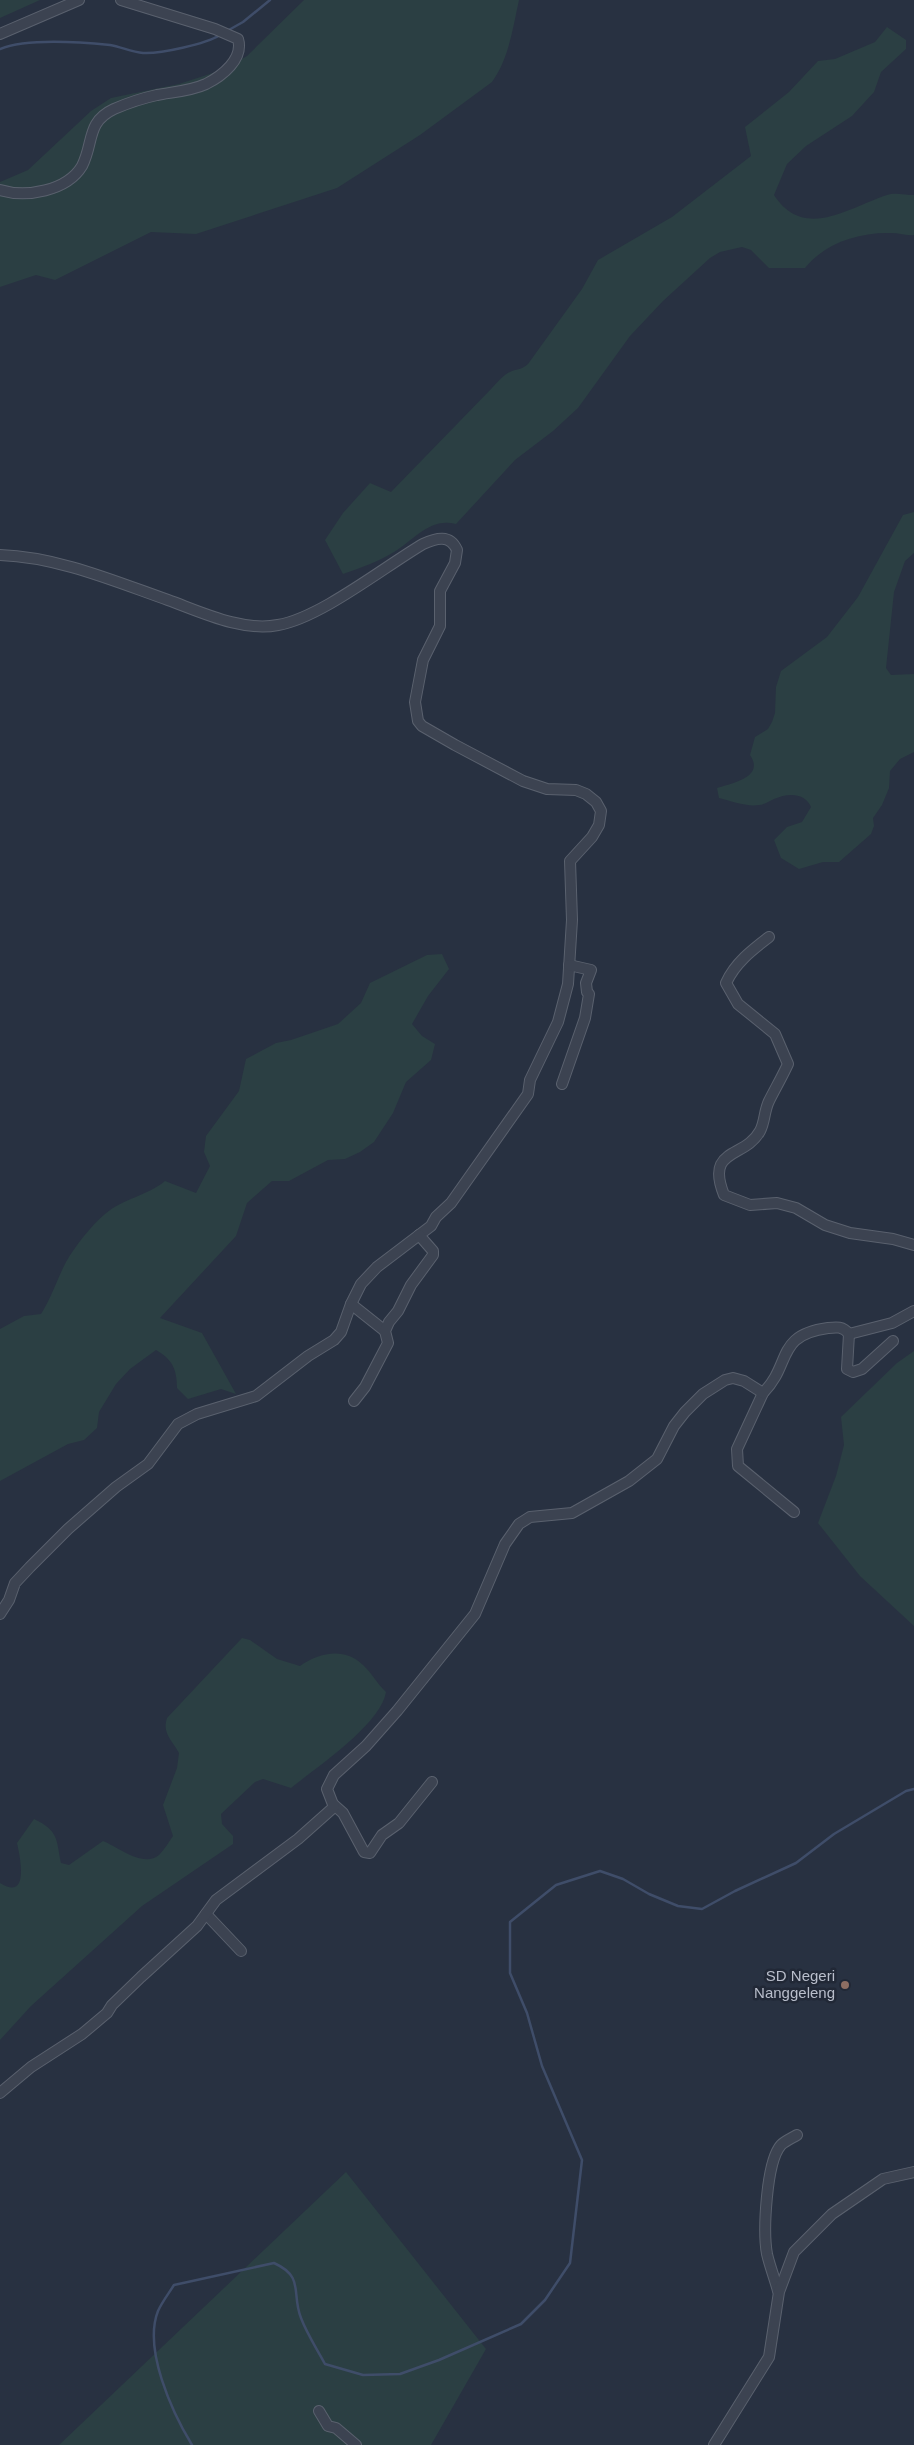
<svg xmlns="http://www.w3.org/2000/svg" width="914" height="2445" font-family="Arial,sans-serif">
<rect width="100%" height="100%" fill="#283141"/>
<g fill="#2b3f43">
<polygon points="0,0 40,0 0,18"/>
<path d="M304,0H519C513,27 509,59 492,82L420,135L337,188L196,234L151,232L55,280L36,275L0,287V182L28,170L91,111L111,98L179,84L225,69L247,56Z"/>
<path d="M887,27L906,40V49L881,72L874,92L852,116L806,146L787,164L774,195C804,241 848,208 887,195C894,192 906,195 914,195V235C906,236 899,233 891,233C859,232 825,243 805,268H769L751,250L742,247L720,252L710,258L663,301L630,336L578,408L553,431L515,460L456,524C430,517 414,540 394,552C378,562 360,568 343,574L325,540L343,513L370,483L391,492L492,388C498,382 504,374 512,371C519,369 522,369 528,364L582,289L598,260L672,217L751,156L745,127L789,92L818,61L835,59L875,42Z"/>
<path d="M914,512V553L905,561L894,592L886,668L891,675L914,674V752L900,759L890,771L889,788L882,805L873,818L874,826L871,834L839,862H823L799,869L781,858L774,840L787,827L802,822L811,807C805,792 787,793 774,799C769,801 764,805 759,805C747,807 731,801 719,798L717,788C733,783 765,777 750,755L755,737L768,729L772,722L775,713L776,687L781,671L827,637L858,597L903,515Z"/>
<path d="M442,954L449,969L428,996L412,1024L422,1036L435,1044L431,1060L406,1082L393,1113L374,1142L360,1152L345,1159L328,1160L289,1181H272L247,1203L236,1236L160,1318L202,1333L236,1394L221,1389L188,1399L177,1388C177,1369 172,1359 156,1350L130,1369L116,1384L99,1412L97,1428L84,1440L68,1444L0,1481V1329L24,1316L41,1314C52,1297 57,1279 66,1262C76,1245 90,1227 105,1214C124,1198 147,1196 165,1181L196,1193L210,1166L204,1152L206,1136L239,1091L246,1059L276,1043L291,1040L338,1024L361,1003L370,983L427,955Z"/>
<polygon points="914,1351 914,1626 860,1576 818,1523 836,1476 844,1445 841,1417 897,1363"/>
<path d="M242,1638L250,1640L277,1659L300,1666C319,1652 345,1647 363,1665C372,1673 377,1684 386,1692C381,1724 317,1767 291,1788L263,1779L255,1782L221,1814L222,1824L233,1836V1844L142,1906L31,2006L0,2040V1883C30,1902 20,1856 17,1843L34,1819C59,1831 56,1839 61,1863L69,1865L103,1841C118,1847 143,1868 159,1855C164,1850 169,1842 173,1836L163,1805L177,1768L179,1753C172,1740 162,1734 167,1718Z"/>
<polygon points="346,2172 486,2349 431,2445 59,2445"/>
</g>
<g fill="none" stroke-linecap="round" stroke-linejoin="round">
<g stroke="#3f4d69" stroke-width="2.5">
<polyline points="227,31 243,22 270,0"/>
<path d="M0,49C27,38 80,42 110,45C121,47 132,52 143,53C160,54 206,44 220,35"/>
<path d="M192,2445C172,2412 143,2349 158,2311C162,2302 169,2293 174,2285L274,2263C305,2277 291,2293 301,2318C307,2334 317,2349 325,2364L363,2375L400,2374L439,2360L521,2324L545,2300L570,2263L582,2160L542,2066L527,2013L510,1973V1922L556,1885L600,1871L623,1879L649,1894L678,1906L702,1909L735,1891L796,1863L834,1834L906,1791L914,1789"/>
</g>
<g stroke="#5a616e" stroke-width="12">
<g id="minor">
<polyline points="0,34 79,0"/>
<path d="M0,190C26,198 67,191 82,166C94,143 86,122 114,109C128,103 143,98 157,95C173,92 191,91 206,84C222,76 244,59 238,39L215,29L121,0"/>
<path d="M0,555C58,557 114,581 168,600C201,612 242,632 278,625C320,618 384,567 423,544C436,538 450,534 457,550L455,563L440,591V626L423,660L415,702L418,721L422,726L455,745L523,781L547,789L576,790L586,794L596,802L601,811L599,825L592,837L570,861L572,920L568,984L558,1022L530,1080L528,1094L451,1203L436,1217L431,1226L377,1267L361,1284L351,1304L341,1332L334,1340L308,1356L256,1396L197,1414L178,1424L148,1464L116,1487L68,1529L30,1567L15,1583L9,1600L0,1614"/>
<path d="M769,937C752,950 735,963 726,983L738,1004L775,1034L788,1064C782,1077 775,1089 769,1101C764,1111 765,1122 760,1131C745,1159 705,1147 724,1195L750,1205L777,1203L796,1208L825,1225L850,1233L893,1239L914,1245"/>
<polyline points="562,1084 585,1018 589,994 587,992 586,983 591,970 569,965"/>
<polyline points="351,1304 385,1331"/>
<polyline points="849,1334 892,1323 914,1311"/>
<polyline points="763,1393 737,1449 738,1466 794,1512"/>
<polyline points="354,1401 365,1387 388,1343 385,1331 389,1322 398,1311 411,1285 433,1255 433,1251 419,1235"/>
<polyline points="334,1805 343,1813 364,1852 370,1853 382,1835 399,1823 432,1782"/>
<polyline points="206,1914 241,1951"/>
<path d="M0,2093L31,2067L82,2034L107,2013L112,2005L141,1977L197,1926L216,1900L298,1839L334,1807L327,1789L334,1775L366,1746L397,1711L475,1614L505,1544L519,1524L530,1517L572,1513L629,1481L657,1459L674,1426L685,1412L703,1394L725,1380L733,1378L744,1381L763,1393C792,1364 775,1335 828,1328C836,1327 843,1326 849,1334L847,1369L853,1372L862,1369L893,1341"/>
<path d="M778,2291C775,2279 770,2267 767,2254C763,2232 766,2162 781,2145C785,2141 792,2138 797,2135"/>
<polyline points="319,2411 328,2426 336,2428 356,2445"/>
<polyline points="714,2445 769,2357 779,2292 794,2252 832,2214 883,2179 914,2172"/>
</g>
</g>
<use href="#minor" stroke="#3c4351" stroke-width="10"/>
</g>
<circle fill="#8d6e63" stroke="#212836" stroke-width="2" cx="845" cy="1985" r="5"/>
<g text-anchor="middle" stroke-width="5" stroke-linejoin="round" paint-order="stroke">
<g font-size="15" fill="#b9becb" stroke="#212836" text-anchor="end">
<text x="835" y="1981">SD Negeri<tspan x="835" dy="17">Nanggeleng</tspan></text>
</g>
</g>
</svg>
